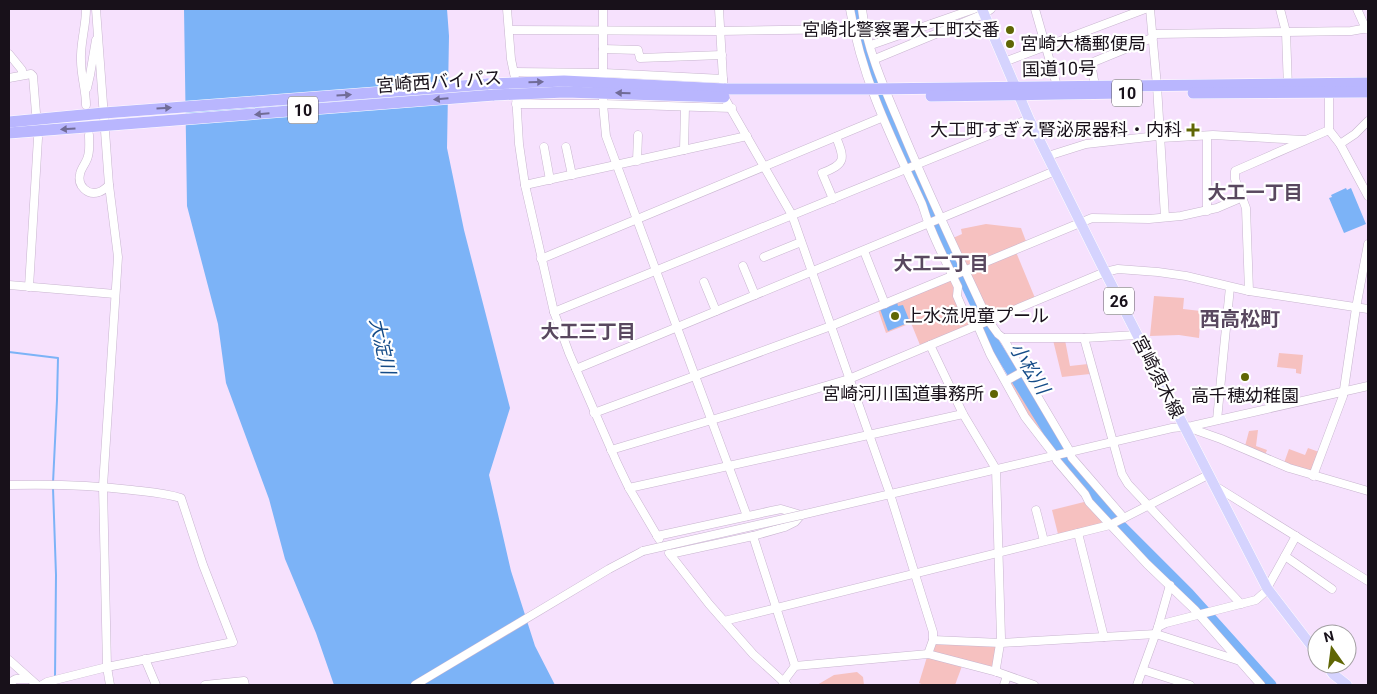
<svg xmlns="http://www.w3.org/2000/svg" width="1377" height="694" font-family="Roboto,'Noto Sans JP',sans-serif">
<rect width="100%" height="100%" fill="#f6e1fd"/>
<g fill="#f6c1c0">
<polygon points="986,224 1021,228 1027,244 965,267 953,238 962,234 961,229"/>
<polygon points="1016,252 1035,298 992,315 988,314 969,274 970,271"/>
<polygon points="952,279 954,281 953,292 964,317 972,317 973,324 920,345 911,323 886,333 878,310"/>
<polygon points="1154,296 1184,298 1183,309 1201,311 1199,338 1179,335 1150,336"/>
<polygon points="1053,340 1065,340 1070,366 1088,364 1090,374 1062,377"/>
<polygon points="1279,353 1303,355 1301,374 1296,373 1296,369 1277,367"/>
<polygon points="1022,374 1064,446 1051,449 1026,417 1008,382"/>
<polygon points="1258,430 1256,446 1267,450 1265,455 1245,446 1249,431"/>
<polygon points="1308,448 1319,452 1311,473 1284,463 1289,449 1305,455"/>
<polygon points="1084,502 1102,521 1101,524 1058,534 1052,510"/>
<polygon points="935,642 995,645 997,648 994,668 933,652 932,651"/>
<polygon points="927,657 962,666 955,685 924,685 919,683"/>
<polygon points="857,672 863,677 864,685 817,685 834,675"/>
</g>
<g fill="#7cb3f7">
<polygon points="184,9 447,9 449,36 447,148 464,230 510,408 489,475 511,571 535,646 555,685 334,685 316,633 285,559 269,499 226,383 218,324 187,206"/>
<polygon points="1346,188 1347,190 1351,188 1366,224 1344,233 1329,198 1332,197 1331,195"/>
<polygon points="897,302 898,306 903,305 910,322 888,331 880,309"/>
</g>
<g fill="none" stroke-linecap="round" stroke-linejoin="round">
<g stroke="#7cb3f7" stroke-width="2">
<polyline points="9,352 58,358 57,400 53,483"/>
<polyline points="53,488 56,575 55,678"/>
</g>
<polyline stroke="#7cb3f7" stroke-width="11" points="855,9 864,42 885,109 948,246 993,341 1053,439 1073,468 1121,526 1189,594 1271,685"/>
<g stroke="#c8b5cf" stroke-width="9">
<g id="minor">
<path d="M86,9C86,27 80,43 81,61C81,76 86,90 86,105"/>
<polyline points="96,9 109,185 118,257 103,486 107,667 110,685"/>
<polyline points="507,9 511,59 515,78 519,144 525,185 554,312 569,353 617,463 629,488 659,539"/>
<polyline points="603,9 603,104 606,136 747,516"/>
<polyline points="719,9 724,97 792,215 890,494 933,632 933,640 928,654"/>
<path d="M850,9C862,80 892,139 922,204C925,212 927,221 931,229C939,249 949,268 958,287L957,296L964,312L973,315L990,354L1025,417L1055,456L1057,461L1085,494L1089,502L1147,564L1195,610L1261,685"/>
<path d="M862,9C866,47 885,90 900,125C927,191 958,255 988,320L998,334L1003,338L1068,448L1072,458L1124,518"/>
<polyline points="1035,9 1057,86"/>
<polyline points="1150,9 1157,86 1165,217"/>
<polyline points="1280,9 1286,32 1288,88"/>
<polyline points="1357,9 1366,29"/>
<polyline points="509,30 720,31 853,29"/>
<polyline points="871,45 974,9"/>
<polyline points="603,49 638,50 640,58 722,55"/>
<polyline points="9,54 22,70 22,75"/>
<polyline points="875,59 984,14 991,9"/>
<polyline points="1004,62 1145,9"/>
<polyline points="514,72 604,73 723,79"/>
<polyline points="9,78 31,74 33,76 36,113"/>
<polyline points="1095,86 1091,63 1152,38 1155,34 1351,31 1368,28"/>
<polyline points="87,88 90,75 96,40"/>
<polyline points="1329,92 1329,130 1340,144 1368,196"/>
<polyline points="516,104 603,104 732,108"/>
<path d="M89,135C89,142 90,150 88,156C87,162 81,168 80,174C77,186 88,196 99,192C103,191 106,188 109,185"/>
<polyline points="1340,144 1355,134 1368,121"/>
<polyline points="544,147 550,180"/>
<polyline points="566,147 572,175"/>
<polyline points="684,150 685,107"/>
<polyline points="1048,156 1086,144 1157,136 1161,138 1213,135 1304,140"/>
<polyline points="637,161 638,135"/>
<polyline points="525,185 747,136"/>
<path d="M833,199L822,173C846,164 845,159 836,137"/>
<polyline points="1207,211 1207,136"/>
<polyline points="864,251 885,304"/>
<polyline points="764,257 801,242"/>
<polyline points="541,259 881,118"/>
<polyline points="743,266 755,295"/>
<polyline points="704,282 716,311"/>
<polyline points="9,285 115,294"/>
<polyline points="29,287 38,138"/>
<polyline points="1249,291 1246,208 1235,179 1235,171 1329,130"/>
<polyline points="554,312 1029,119"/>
<polyline points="1003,338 1084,338 1137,335"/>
<polyline points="1084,338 1122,474 1128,484 1241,604"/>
<polyline points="930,345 963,414 996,469 1001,638 996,668 997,672"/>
<polyline points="576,369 1055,171"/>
<polyline points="1006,381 1022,372"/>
<polyline points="594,413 831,326 1092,218 1149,219 1181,216 1217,208 1238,199 1242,196"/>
<polyline points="1217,420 1230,287"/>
<polyline points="1187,427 1221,439 1289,468 1368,491"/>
<polyline points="611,450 849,379 1105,272 1118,269 1158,272 1186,276 1249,291 1368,309"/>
<polyline points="1313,476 1343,396 1356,308 1368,244"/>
<path d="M9,485C50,484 91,485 132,490C149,492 165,493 181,498L203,565L233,642L107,667L47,682L42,685"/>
<polyline points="1215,486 1368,581"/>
<polyline points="629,488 963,414"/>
<polyline points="1036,510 1044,541"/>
<polyline points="1078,533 1104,637"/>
<polyline points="657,536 771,511 781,509 801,515 1172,428 1192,426 1368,386"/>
<polyline points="753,536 795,666"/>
<polyline points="669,553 709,604 753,654 787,685"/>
<polyline points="670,554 753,536 785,527 795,522 801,515"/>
<polyline points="1285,556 1332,589"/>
<polyline points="724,621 1110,525 1208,475"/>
<polyline points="1158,627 1166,623 1256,600 1265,592 1296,536"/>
<polyline points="933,640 1001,643 1156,634 1237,660"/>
<polyline points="145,659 156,685"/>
<polyline points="9,660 37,685"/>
<polyline points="1143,670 1190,685"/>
<polyline points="783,682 795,666 928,654 997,672 1034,685"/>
<polyline points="9,683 16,679 29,679"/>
<polyline points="205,685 244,681 245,685"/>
<polyline points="415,685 609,569 643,551"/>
<polyline points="1004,685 1007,676"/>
<polyline points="1137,685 1158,627 1170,585"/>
</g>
</g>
<g stroke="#fff" stroke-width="11">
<g id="major">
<polyline points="982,9 1029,119 1105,272 1267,588 1317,653"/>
<polyline points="1326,664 1333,674 1347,685"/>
</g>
</g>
<g stroke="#fff" stroke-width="12">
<g id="highway">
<polyline points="724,89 871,89 1368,83"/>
<polyline points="1193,93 1368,92"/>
<polyline points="931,96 1125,93"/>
<polyline points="9,122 104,113 488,84"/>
<polyline points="9,133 494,95"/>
</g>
</g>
<use href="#minor" stroke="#fff" stroke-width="8"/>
<use href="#major" stroke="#d5d3fe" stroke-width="10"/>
<use href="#highway" stroke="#b9b6fe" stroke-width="11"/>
<g stroke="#c8b5cf" stroke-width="9" stroke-linecap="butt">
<polyline id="minor-bridge" points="643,551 801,515"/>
</g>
<g stroke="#fff" stroke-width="12" stroke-linecap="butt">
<g id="highway-bridge">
<polyline points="488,84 564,81 724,89"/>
<polyline points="494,95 565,92 724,97"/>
</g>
</g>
<use href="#minor-bridge" stroke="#fff" stroke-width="8"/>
<use href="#highway-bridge" stroke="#b9b6fe" stroke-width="11"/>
</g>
<defs><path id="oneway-solid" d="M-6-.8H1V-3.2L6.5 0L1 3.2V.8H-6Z" transform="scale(1.25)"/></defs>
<g fill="#716c97">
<use href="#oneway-solid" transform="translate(536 82) rotate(-2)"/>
<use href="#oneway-solid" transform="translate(623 93) rotate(-178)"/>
<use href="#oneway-solid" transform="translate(344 95) rotate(-4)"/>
<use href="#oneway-solid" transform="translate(441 99) rotate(175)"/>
<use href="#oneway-solid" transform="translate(164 108) rotate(-4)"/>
<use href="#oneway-solid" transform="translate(262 114) rotate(175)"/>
<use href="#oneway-solid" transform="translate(68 129) rotate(176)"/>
</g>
<g fill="#5f6604" stroke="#fff" stroke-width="2">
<circle cx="1010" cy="30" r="5"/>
<circle cx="1010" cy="44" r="5"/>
<path d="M1190.5 122.5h5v5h5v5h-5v5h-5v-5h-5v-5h5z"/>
<circle cx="895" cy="316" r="5"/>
<circle cx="1245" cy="377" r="5"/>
<circle cx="994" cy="394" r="5"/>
</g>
<g text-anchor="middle" stroke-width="4.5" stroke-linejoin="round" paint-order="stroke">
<g fill="#fff" stroke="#5d585f" stroke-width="1">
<rect x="1112" y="79.5" width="30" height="27" rx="4"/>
<rect x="288" y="96.5" width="30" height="27" rx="4"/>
<rect x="1104" y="287.5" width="30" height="27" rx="4"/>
</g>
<g font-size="16" font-weight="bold" fill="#18111a">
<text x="1127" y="99">10</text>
<text x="303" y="116">10</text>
<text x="1119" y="307">26</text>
</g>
<g font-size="18" fill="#18111a" stroke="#fff" text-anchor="end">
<text x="1000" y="36">宮崎北警察署大工町交番</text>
<text x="1020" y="50" text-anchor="start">宮崎大橋郵便局</text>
<text x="1182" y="136">大工町すぎえ腎泌尿器科・内科</text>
<text x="905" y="322" text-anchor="start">上水流児童プール</text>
<text x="984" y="400">宮崎河川国道事務所</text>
<text x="1245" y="402" text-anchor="middle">高千穂幼稚園</text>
</g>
<g font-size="18" fill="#18111a" stroke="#fff">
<text transform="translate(1059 69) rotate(-1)" y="6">国道10号</text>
<text transform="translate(439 82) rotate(-4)" y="6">宮崎西バイパス</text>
<text transform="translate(1158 377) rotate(63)" y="6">宮崎須木線</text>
</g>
<g font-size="19" font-weight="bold" fill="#59485f" stroke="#fff">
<text x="1255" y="199">大工一丁目</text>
<text x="941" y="270">大工二丁目</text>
<text x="588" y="338">大工三丁目</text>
</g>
<g font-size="19" font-style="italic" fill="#154c88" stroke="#fff">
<text transform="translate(383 346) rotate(77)" y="7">大淀川</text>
<text transform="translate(1030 368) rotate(58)" y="7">小松川</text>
</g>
<g font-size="20" font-weight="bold" fill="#59485f" stroke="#fff">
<text x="1240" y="326">西高松町</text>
</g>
</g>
<rect width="1377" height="694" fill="none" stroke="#18111a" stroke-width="20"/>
<g transform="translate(1332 649) rotate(346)"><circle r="24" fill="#ffffff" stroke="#a3a0a3"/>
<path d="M0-4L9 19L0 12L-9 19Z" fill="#5f6604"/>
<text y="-8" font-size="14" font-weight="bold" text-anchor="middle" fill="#18111a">N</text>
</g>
</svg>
